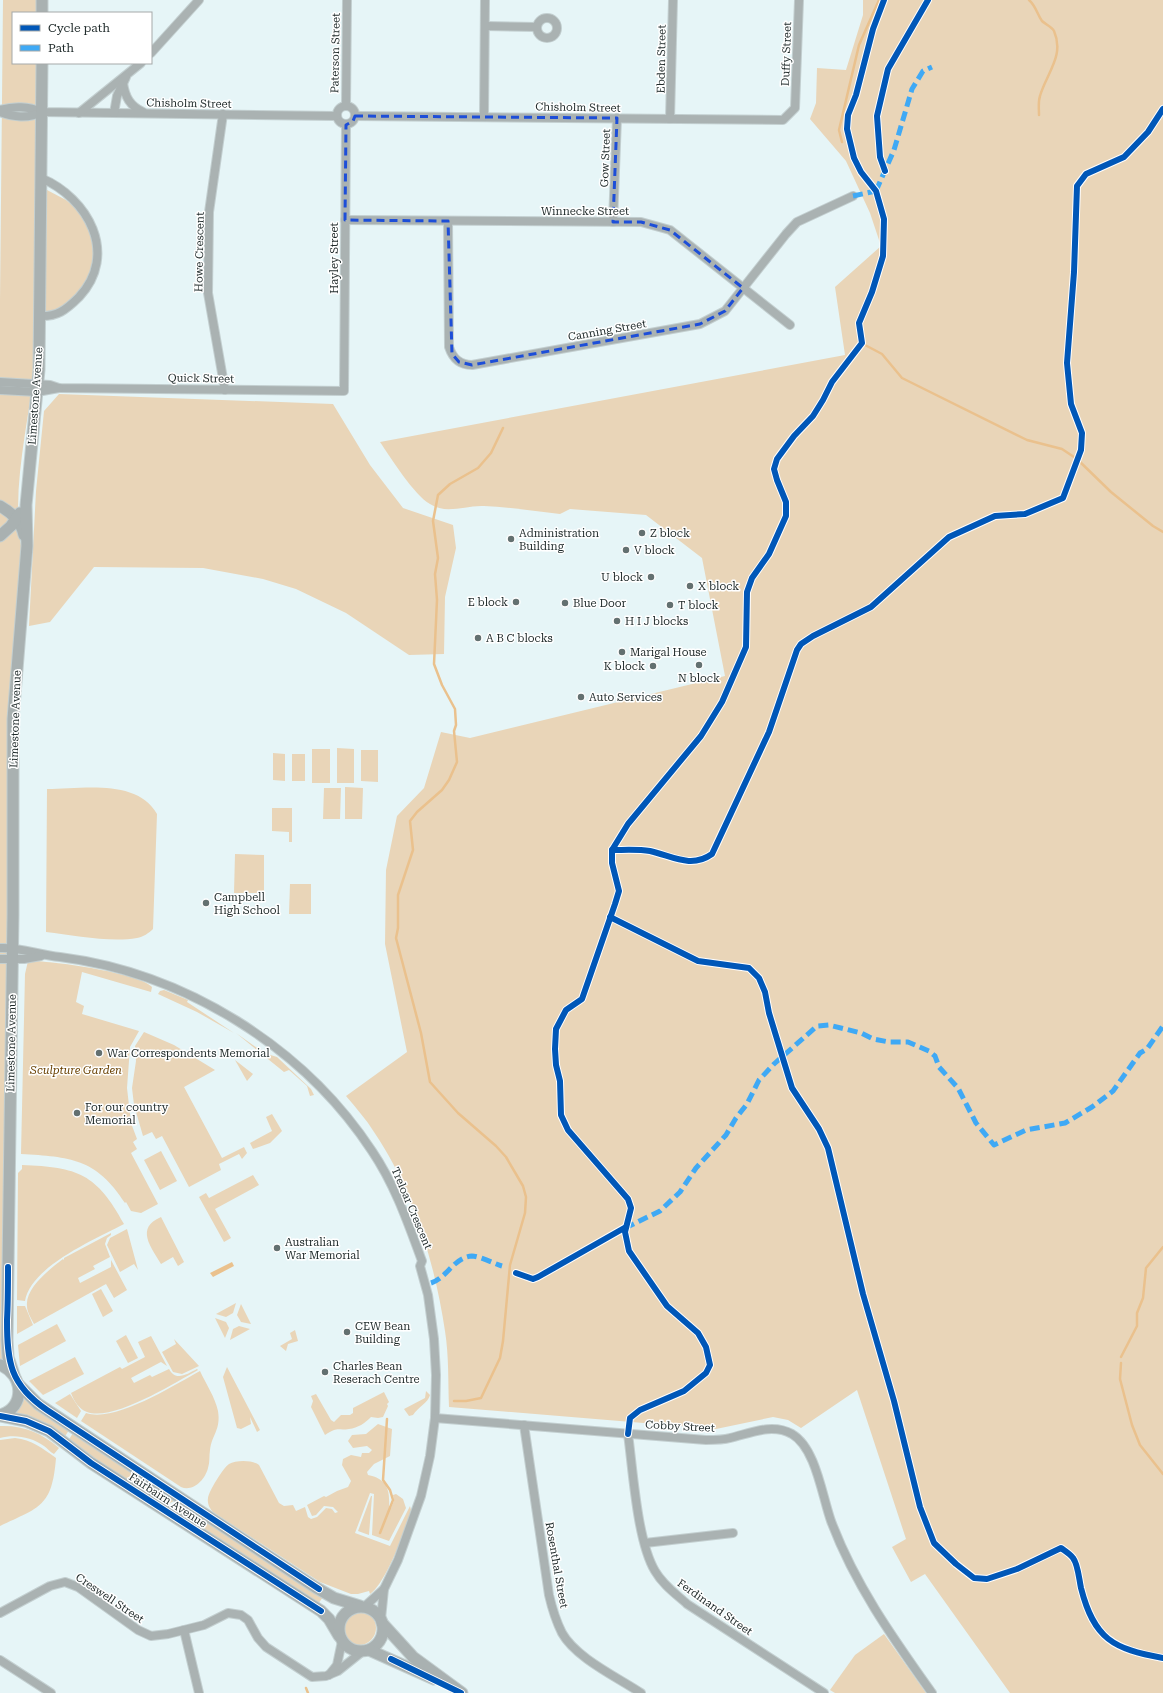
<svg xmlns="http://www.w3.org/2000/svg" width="1163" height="1693" font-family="'Roboto Serif',serif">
<rect width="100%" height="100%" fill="#e6f5f7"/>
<g fill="#e9d5b8">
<path d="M3,0H39L38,13H13V63H38L35,362C29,425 10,489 22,552L10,922L2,1297L5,1364L0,1362V301Z"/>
<path d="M863,0H1163V1693H1010L925,1574L911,1582L892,1547L906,1539L857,1390L801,1428L788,1420L773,1417L716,1429L449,1407C448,1382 449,1356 445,1331C435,1264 413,1189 374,1132C366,1119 356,1108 346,1096L407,1052L385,944L386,870L397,816L424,788L441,732L470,738L725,676L702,558L646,515L570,509L560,514C535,511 509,507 484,506C465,505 447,515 430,504C414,495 391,458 380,442L845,355L835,287L881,246L870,213L846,161L810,119L816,103L817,68L846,70L863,15Z"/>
<polygon points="47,190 66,200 79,211 89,224 97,256 91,275 81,291 55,312 43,314"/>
<polygon points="59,394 333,404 370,465 403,508 453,525 456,548 445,597 444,654 409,655 346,613 296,589 263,579 203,568 94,567 50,622 29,626 36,491 44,411"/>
<polygon points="337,748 354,749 354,783 337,783"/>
<rect x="312" y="749" width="18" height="34"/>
<polygon points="361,750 378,750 378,782 361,781"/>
<polygon points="273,753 285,754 285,781 273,780"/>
<rect x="292" y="754" width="13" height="27"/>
<polygon points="345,787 363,788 362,819 345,819"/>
<polygon points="324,788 341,788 340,819 323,819"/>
<path d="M47,789C81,789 137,778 157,814L153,929C149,933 143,937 137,938C110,943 74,935 46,932Z"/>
<polygon points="272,808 292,808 292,842 289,842 289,832 272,831"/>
<polygon points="235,854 264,855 264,893 234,893"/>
<polygon points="290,884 311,884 311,914 289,914"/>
<path d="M28,961C49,960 140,973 152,987L151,992L82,972L76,1002L84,1006L82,1014L139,1031L130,1047L127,1088L131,1123L137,1139L133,1142L137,1149L131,1153L158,1204L141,1213L131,1211L126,1202L125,1203C96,1158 70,1157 21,1154L25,974Z"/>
<polygon points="164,990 188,1000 187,1002 234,1033 197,1012 158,994 160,991"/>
<polygon points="144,1032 174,1045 215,1070 184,1087 222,1158 244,1147 247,1153 242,1159 239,1154 219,1164 221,1170 189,1187 162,1136 156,1139 152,1132 143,1136 134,1105 132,1088 136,1061 135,1046"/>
<polygon points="236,1033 264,1053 277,1057 311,1089 314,1095 310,1096 307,1086 289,1070 284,1072"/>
<polygon points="235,1060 253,1074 247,1081"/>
<polygon points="272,1114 282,1131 270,1143 253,1149 250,1143 272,1131 266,1117"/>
<polygon points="161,1151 177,1181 160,1190 144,1160"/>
<path d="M22,1165C78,1167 97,1174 124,1224C96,1239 31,1266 25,1301L17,1300L18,1173L22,1169Z"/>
<polygon points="253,1175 259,1185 215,1209 231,1238 224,1242 199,1197 206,1193 209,1198"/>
<path d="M161,1217L184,1262L178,1266L173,1257L161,1264C151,1247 135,1228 161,1217Z"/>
<polygon points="127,1229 138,1270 134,1264 120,1272 107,1245 110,1238"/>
<path d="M111,1233V1235L107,1238L105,1244L110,1257L93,1266L95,1269L78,1278L80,1283L111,1267V1260L127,1290L114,1298L106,1284L34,1324C31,1318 27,1312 27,1306C25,1288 50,1269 63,1259L64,1260V1258Z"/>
<polygon points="101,1289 113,1311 103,1317 92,1294"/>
<polygon points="236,1303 233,1313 226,1317 216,1314"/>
<polygon points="241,1304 251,1324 241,1322 237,1315"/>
<polygon points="17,1306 25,1306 33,1325 17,1334"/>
<polygon points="215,1318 226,1322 229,1328 225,1338"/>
<polygon points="57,1324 66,1341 20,1366 18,1345"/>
<polygon points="239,1326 250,1329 230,1340 233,1329"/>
<polygon points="295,1330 298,1341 288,1344 286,1351 280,1346 292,1339 290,1333"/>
<polygon points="126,1335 138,1358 128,1363 116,1341"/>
<path d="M151,1336L167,1366L161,1362L159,1363L131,1378L134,1383L150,1375L152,1377L169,1369C176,1382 187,1374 197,1369L198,1370C174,1383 113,1422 87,1412C79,1409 74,1401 71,1393L120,1367L122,1369L145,1357L138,1342Z"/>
<polygon points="174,1339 199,1366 182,1374 173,1372 162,1352 176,1344"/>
<polygon points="75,1357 84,1374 43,1395 29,1381"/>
<polygon points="227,1367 260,1430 257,1432 250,1417 251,1424 241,1429 237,1428 223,1377"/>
<path d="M200,1371C206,1384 215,1397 218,1411C221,1430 212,1434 210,1450C209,1456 210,1462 208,1468C205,1480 193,1492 181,1487L81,1421L86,1413C115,1423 174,1385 200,1371Z"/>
<path d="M426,1391L430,1395C428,1403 418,1407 413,1415L409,1416L404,1409L425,1398Z"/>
<path d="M384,1392L389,1402L387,1404L388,1406L383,1417L378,1418L371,1417C365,1423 358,1428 349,1429C337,1431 339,1426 325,1435L311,1407L313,1401L311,1396L316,1394L331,1420L334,1422L341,1415H350L353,1413V1408Z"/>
<polygon points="70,1394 81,1411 77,1418 55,1403"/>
<polygon points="22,1397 32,1406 69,1430 64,1438 11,1413"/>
<path d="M378,1424L392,1429L390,1456L374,1464L367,1472L368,1475C388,1479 390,1491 389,1508H391L394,1501L393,1495L396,1494L403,1499L406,1508L389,1541L372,1535L374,1494L370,1493L355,1533L390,1546L410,1506L411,1510C406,1529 386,1583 370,1594L369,1591L358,1594H351L320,1582L213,1512C210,1509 207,1504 208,1498C209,1491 223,1468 229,1464C236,1460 253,1460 259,1465L279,1503L284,1506L293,1505L296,1511L305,1507L308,1517L311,1519L317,1517L326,1508L332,1509L335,1513L338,1512L333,1507L324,1506L316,1515L312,1516L307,1505L324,1496L326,1497L337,1491L348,1487L351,1481L342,1465L343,1459L351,1455L361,1457L362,1453H369L372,1450L367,1446L353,1448L348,1441L352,1435L366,1434Z"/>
<path d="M0,1426C23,1425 42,1433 59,1448L54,1454C50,1452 47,1448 44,1446C31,1437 15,1434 0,1438Z"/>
<polygon points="73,1433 174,1501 164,1506 68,1441"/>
<path d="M15,1438C32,1440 42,1448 56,1458C52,1507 40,1507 0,1526V1440Z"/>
<polygon points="371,1496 372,1496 369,1535 358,1531"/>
<polygon points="179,1505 323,1597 318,1604 170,1509"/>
<circle cx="359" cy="1628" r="17"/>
<polygon points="884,1634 926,1693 835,1693 830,1690 855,1655"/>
</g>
<polygon fill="#eac18d" points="232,1262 234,1266 213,1277 210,1273"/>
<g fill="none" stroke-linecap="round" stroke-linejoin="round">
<g stroke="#eac18d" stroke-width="2.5">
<path d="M1029,0C1036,6 1037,14 1042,21C1045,24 1052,27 1054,31C1065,56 1046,74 1040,96C1038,102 1039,108 1039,115"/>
<polyline points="842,142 839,130 859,45 879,0"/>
<polyline points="865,345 882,354 902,378 1027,440 1062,449 1077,459 1111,492 1153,526 1163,532"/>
<polyline points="1121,1357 1137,1326 1137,1313 1143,1298 1146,1268 1163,1247"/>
<polyline points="1121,1363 1120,1379 1132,1425 1140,1445 1163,1474"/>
<polyline points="454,1401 466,1401 481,1398 500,1358 503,1341 510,1265 525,1213 526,1197 523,1186 506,1157 496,1146 458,1113 430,1082 421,1033 396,938 398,928 398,895 413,850 410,821 417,812 442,790 449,780 457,762 454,731 456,725 455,709 442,685 434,664 437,600 435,574 438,558 433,521 438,495 450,484 478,468 491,453 503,428"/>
<polyline points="380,1533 393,1500 390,1490 383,1480 387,1419"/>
<polyline points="306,1688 308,1693"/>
</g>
<g stroke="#c3cfd0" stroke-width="10">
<g id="minor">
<circle cx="547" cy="28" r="10"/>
<polyline points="485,26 537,27"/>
<polyline points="151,53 199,0"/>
<path d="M123,83C125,97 130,106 143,112"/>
<circle cx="346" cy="115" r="9"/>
<polyline points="346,106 347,0"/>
<path d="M0,110C13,106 29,106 41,112L336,116"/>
<path d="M0,112C12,117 29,119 41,112"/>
<polyline points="79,113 141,63"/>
<polyline points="114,113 117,96 126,77"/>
<polyline points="223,114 209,212 208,293 225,390"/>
<polyline points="355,116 783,120 795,108 799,0"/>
<polyline points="484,117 485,0"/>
<polyline points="670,119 673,0"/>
<polyline points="345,220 641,222 670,230 790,325"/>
<path d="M448,221L449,347C453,359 460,365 472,365L700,324L725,311L786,234L797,222L853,196"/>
<polyline points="613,222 617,118"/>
<path d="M39,316C57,317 66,310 79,297C119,254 88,198 41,178"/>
<polyline points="0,382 50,385 59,388 344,391 346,125"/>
<polyline points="0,390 37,392 59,388"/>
<path d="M0,948C21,947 39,955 60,957C184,973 303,1046 372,1151C395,1185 408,1223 422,1261L420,1266L428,1295L434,1339L436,1375L435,1418L430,1456L421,1496L398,1560L384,1589L381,1619"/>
<polyline points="0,959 24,959 41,956"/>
<path d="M435,1418L706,1440C714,1440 723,1440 730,1438C751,1433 772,1423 792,1434C816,1448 822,1496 831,1521C855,1585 893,1638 932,1693"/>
<path d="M524,1425L549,1595C552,1608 556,1621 562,1633C576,1658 617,1677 641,1693"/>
<path d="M628,1434C633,1470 637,1541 655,1571C663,1585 676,1594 687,1604L824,1693"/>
<polyline points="645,1543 733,1533"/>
<polyline points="364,1607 384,1589"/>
<polyline points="0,1613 50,1586 65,1582 78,1587 138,1630 151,1636 168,1634 204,1625 228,1613 241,1615 248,1620 258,1638 266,1647 312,1677 326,1676 338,1671 363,1651"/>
<polyline points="184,1630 199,1693"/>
<polyline points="0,1660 51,1693"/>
<polyline points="329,1675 337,1665 342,1641"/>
</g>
</g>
<g stroke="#c3cfd0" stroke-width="13">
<g id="secondary">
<polyline points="42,13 42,0"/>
<path d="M0,506C12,513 21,521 24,535"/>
<polyline points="0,536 11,526 20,513"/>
<path d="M0,1365C24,1374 26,1408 0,1415"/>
<polyline points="14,1375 8,1357 7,1340 13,915 13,719 27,546 26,505 39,370 42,63"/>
<polyline points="18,1384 38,1404 315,1587 334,1598 360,1606"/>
<polyline points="0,1416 26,1421 49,1431 91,1463 321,1611 329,1619 339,1636"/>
<circle cx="361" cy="1629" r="22"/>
<polyline points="382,1623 413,1657 462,1693"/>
<polyline points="369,1650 434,1679"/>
</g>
</g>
<use href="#minor" stroke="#aab2b2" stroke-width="8"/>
<use href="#secondary" stroke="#a9b1b1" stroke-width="11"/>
<g stroke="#3fa9f5" stroke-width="5" stroke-dasharray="10 5" stroke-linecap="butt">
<polyline points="876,191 894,150 912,89 923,71 932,67"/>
<polyline points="853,196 876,191"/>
<polyline points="625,1228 660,1211 680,1192 696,1168 726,1135 736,1118 747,1104 759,1080 774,1064 817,1026 829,1025 861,1033 873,1039 889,1042 908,1042 929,1051 935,1056 939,1067 958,1088 976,1123 994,1145 1026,1130 1065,1123 1092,1107 1113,1091 1140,1053 1147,1049 1163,1026"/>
<path d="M431,1283C447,1278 454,1257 472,1256C479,1256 495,1264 502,1266"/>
</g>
<g stroke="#fff" stroke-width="8">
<g id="cycleway">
<polyline points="885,171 880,157 877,116 888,69 928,0"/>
<path d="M612,850C624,850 638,849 650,851C672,856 691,869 712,854L769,732L797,650L801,644L813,636L871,607L949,537L995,516L1025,514L1063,498L1081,450L1082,433L1071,404L1067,363L1074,272L1077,186L1086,174L1124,157L1148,132L1163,109"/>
<path d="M610,917L698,961L749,968L759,978L765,992L769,1013L792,1088L819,1129L828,1148L863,1294L894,1401L920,1507L934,1543L956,1564L974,1578L987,1579L1017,1569L1061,1548C1065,1551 1070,1554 1073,1558C1078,1564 1079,1579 1081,1588C1094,1639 1113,1649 1163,1658"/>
<path d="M8,1267C8,1285 8,1302 7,1320C7,1362 10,1385 47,1410L319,1589"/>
<polyline points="516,1273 533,1279 538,1277 626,1227"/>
<polyline points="0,1416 26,1421 49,1431 91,1463 321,1611"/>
<polyline points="628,1434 630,1418 640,1410 684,1391 706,1373 710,1365 706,1347 698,1333 667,1306 629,1251 625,1232 631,1208 628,1199 568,1130 561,1115 560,1081 556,1065 555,1049 556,1029 566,1010 582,999 615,904 619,891 612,863 612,850 628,824 701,736 722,702 746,647 747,592 752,578 769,554 786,516 786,502 777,480 774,469 777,459 794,436 813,416 823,400 832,382 862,343 859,323 872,292 883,256 884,219 876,191 861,172 854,158 847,129 848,115 856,95 873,29 884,0"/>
<polyline points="391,1659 461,1693"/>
</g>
</g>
<use href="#cycleway" stroke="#0057b8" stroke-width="6"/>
</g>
<path fill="none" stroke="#1d4ed8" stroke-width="3" stroke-dasharray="8 5" stroke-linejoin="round" d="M355,116L617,118L613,222H641L670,230L743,288L725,311L700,324L472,365L459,362L452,354L448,221L345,220L346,125L353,121Z"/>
<g fill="#637070" stroke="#fff" stroke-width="1.5">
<circle cx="642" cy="533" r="4"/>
<circle cx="511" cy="539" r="4"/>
<circle cx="626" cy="550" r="4"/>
<circle cx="651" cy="577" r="4"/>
<circle cx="690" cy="586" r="4"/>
<circle cx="516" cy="602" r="4"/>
<circle cx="565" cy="603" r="4"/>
<circle cx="670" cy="605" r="4"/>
<circle cx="617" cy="621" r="4"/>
<circle cx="478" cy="638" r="4"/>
<circle cx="622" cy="652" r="4"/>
<circle cx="699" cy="665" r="4"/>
<circle cx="653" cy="666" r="4"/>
<circle cx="581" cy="697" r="4"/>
<circle cx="206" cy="903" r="4"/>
<circle cx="99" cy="1053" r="4"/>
<circle cx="77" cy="1113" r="4"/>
<circle cx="277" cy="1248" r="4"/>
<circle cx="347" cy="1332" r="4"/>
<circle cx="325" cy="1372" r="4"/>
</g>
<g text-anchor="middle" stroke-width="3" stroke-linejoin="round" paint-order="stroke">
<g font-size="11" fill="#1d2828" stroke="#fff">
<text transform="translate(335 53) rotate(-89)" y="4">Paterson Street</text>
<text transform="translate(786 54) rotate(-88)" y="4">Duffy Street</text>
<text transform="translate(661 59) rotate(-89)" y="4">Ebden Street</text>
<text transform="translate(189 103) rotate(1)" y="4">Chisholm Street</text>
<text transform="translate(578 107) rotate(1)" y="4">Chisholm Street</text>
<text transform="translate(605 158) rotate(-88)" y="4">Gow Street</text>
<text x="585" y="215">Winnecke Street</text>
<text transform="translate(199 252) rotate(-89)" y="4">Howe Crescent</text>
<text transform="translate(334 258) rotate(-90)" y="4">Hayley Street</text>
<text transform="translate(607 330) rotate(-10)" y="4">Canning Street</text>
<text transform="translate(201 378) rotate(1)" y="4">Quick Street</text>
<text transform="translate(35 396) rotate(-86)" y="4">Limestone Avenue</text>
<text transform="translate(15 719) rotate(-88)" y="4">Limestone Avenue</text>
<text transform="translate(11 1043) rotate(-89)" y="4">Limestone Avenue</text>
<text transform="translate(412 1208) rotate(67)" y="4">Treloar Crescent</text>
<text transform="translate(680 1426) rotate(3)" y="4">Cobby Street</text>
<text transform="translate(168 1500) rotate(33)" y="4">Fairbairn Avenue</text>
<text transform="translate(557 1565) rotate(80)" y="4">Rosenthal Street</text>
<text transform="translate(110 1598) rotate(34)" y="4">Creswell Street</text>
<text transform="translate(715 1607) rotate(35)" y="4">Ferdinand Street</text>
</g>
<g font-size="11" fill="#1d2828" stroke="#fff" text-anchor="start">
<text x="519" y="537">Administration<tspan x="519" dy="13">Building</tspan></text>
<text x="650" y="537">Z block</text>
<text x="634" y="554">V block</text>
<text x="643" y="581" text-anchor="end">U block</text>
<text x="698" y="590">X block</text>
<text x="508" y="606" text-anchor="end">E block</text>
<text x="573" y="607">Blue Door</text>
<text x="678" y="609">T block</text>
<text x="625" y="625">H I J blocks</text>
<text x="486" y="642">A B C blocks</text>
<text x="630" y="656">Marigal House</text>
<text x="645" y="670" text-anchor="end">K block</text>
<text x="699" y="682" text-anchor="middle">N block</text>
<text x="589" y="701">Auto Services</text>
<text x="214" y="901">Campbell<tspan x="214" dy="13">High School</tspan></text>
<text x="107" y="1057">War Correspondents Memorial</text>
<text x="85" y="1111">For our country<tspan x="85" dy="13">Memorial</tspan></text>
<text x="285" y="1246">Australian<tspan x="285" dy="13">War Memorial</tspan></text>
<text x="355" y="1330">CEW Bean<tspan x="355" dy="13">Building</tspan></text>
<text x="333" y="1370">Charles Bean<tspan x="333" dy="13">Reserach Centre</tspan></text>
</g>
<g font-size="11" font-style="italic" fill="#694000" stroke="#fff">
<text x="76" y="1074">Sculpture Garden</text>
</g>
</g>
<rect x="12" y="12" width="140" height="52" fill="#ffffff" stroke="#a5a9a9"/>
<rect x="20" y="25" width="20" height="6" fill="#0057b8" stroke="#a5a9a9"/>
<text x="48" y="32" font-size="12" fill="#1d2828">Cycle path</text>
<rect x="20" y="45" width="20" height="6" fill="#3fa9f5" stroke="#a5a9a9"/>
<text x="48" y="52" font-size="12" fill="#1d2828">Path</text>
</svg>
